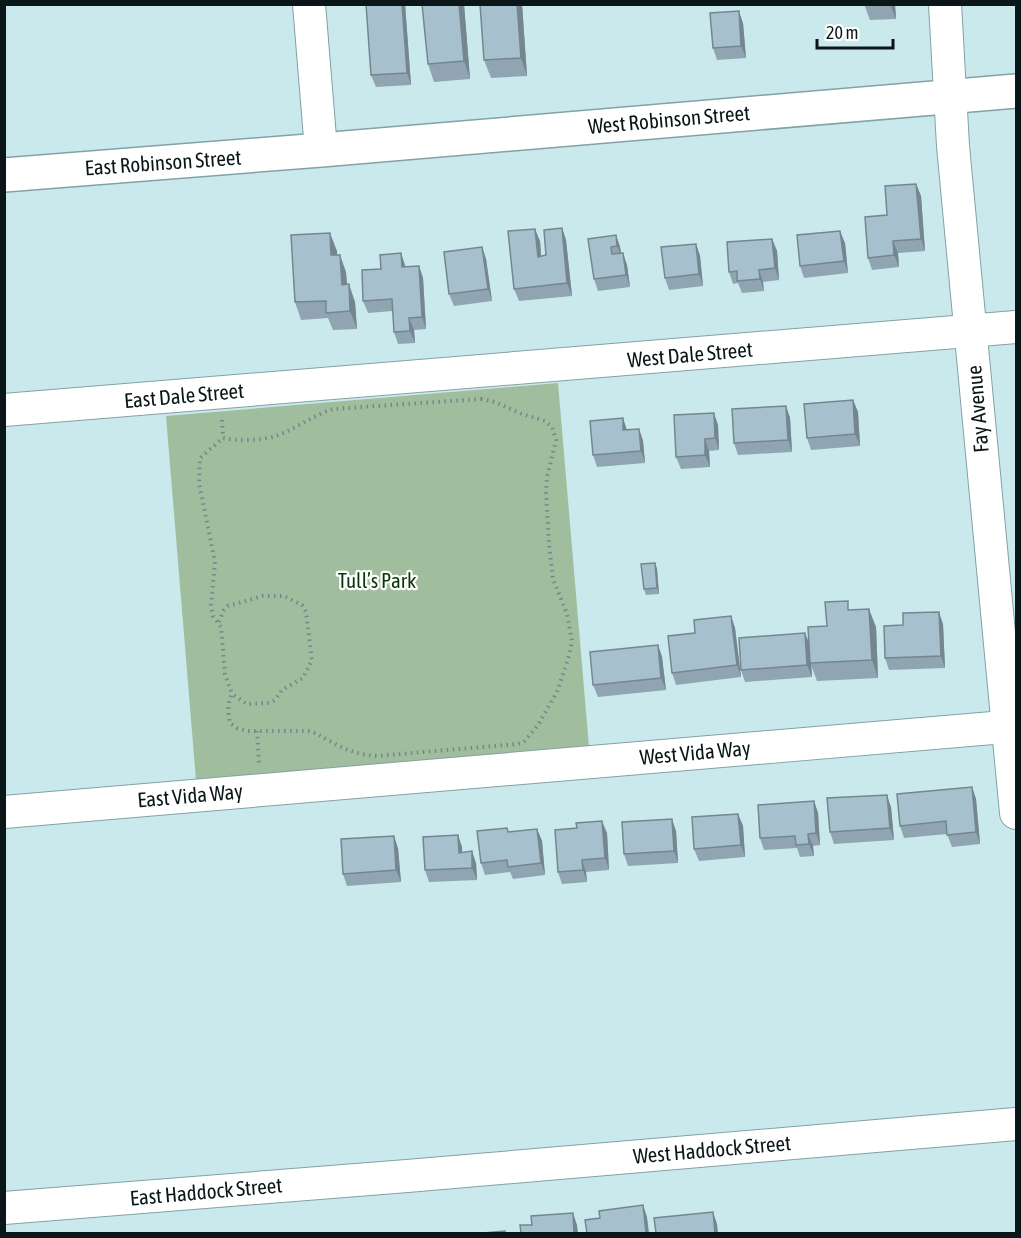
<svg xmlns="http://www.w3.org/2000/svg" width="1021" height="1238" font-family="'Asap Condensed',sans-serif">
<rect width="100%" height="100%" fill="#c9e9ec"/>
<polygon fill="#a0bd9e" points="558,383 589,747 196,780 166,416"/>
<g fill="none" stroke-linecap="round" stroke-linejoin="round">
<g stroke="#83a2a5" stroke-width="34">
<g id="minor">
<polyline points="309,4 321,150"/>
<polyline points="945,4 953,146 1016,813"/>
<polyline points="4,410 1016,327"/>
<polyline points="4,812 1016,726"/>
<polyline points="4,1208 407,1176 1016,1124"/>
</g>
</g>
<g stroke="#83a2a5" stroke-width="36">
<polyline id="major" points="4,175 321,150 1016,91"/>
</g>
<g stroke="#72898b" stroke-width="4" stroke-dasharray="1.5 4.5" stroke-linecap="butt">
<path d="M481,399L495,402L522,414L545,421L552,427L556,440L547,477L546,492L549,544L553,579L567,614L572,641L569,656L557,692L538,725L524,742L518,744L377,756C360,755 345,750 330,741C322,737 317,733 308,731H247L237,728L230,723C228,712 227,704 232,694L225,674L221,627L213,616L211,605L215,562L199,483L200,458L223,438C238,441 261,441 276,436C296,429 313,415 333,409Z"/>
<polyline points="222,420 223,438"/>
<polyline points="219,622 224,610 228,606 263,596 284,596 302,605 306,612 312,660 303,678 282,690 275,700 270,703 247,704 232,694"/>
<polyline points="257,731 259,763"/>
</g>
<use href="#minor" stroke="#fff" stroke-width="32"/>
<use href="#major" stroke="#fff" stroke-width="33"/>
</g>
<g fill="#90a5b1">
<polygon points="405,4 411,85 376,87 371,75"/>
<polygon points="464,4 470,79 434,82 428,64"/>
<polygon points="522,4 527,76 491,78 484,60"/>
<polygon points="864,4 895,4 896,19 870,20"/>
<polygon points="743,23 746,58 717,60 713,48"/>
<polygon points="916,184 921,196 925,251 898,253 899,267 872,270 868,258 887,215"/>
<polygon points="562,228 566,240 572,296 519,301 514,289 540,241 541,256 546,255"/>
<polygon points="616,235 620,247 621,253 627,265 630,287 598,291 594,279"/>
<polygon points="772,239 777,251 779,280 763,282 764,291 742,293 738,283 733,284 729,272"/>
<polygon points="845,243 848,273 804,278 800,266"/>
<polygon points="696,244 700,256 703,286 669,290 665,278"/>
<polygon points="482,247 486,259 492,301 454,306 449,294"/>
<polygon points="337,251 337,255 346,272 347,284 355,302 357,329 333,330 328,318 301,320 295,302"/>
<polygon points="401,253 405,267 419,266 423,278 426,329 414,330 415,343 398,344 394,332 393,311 368,313 363,301 381,269"/>
<polygon points="853,400 858,412 860,446 811,450 807,438"/>
<polygon points="786,406 790,418 792,452 738,455 734,443"/>
<polygon points="718,425 719,450 709,451 710,467 681,469 676,457"/>
<polygon points="627,429 639,429 643,441 645,463 597,467 593,455"/>
<polygon points="655,563 657,569 659,594 646,595 644,589"/>
<polygon points="851,610 876,627 878,678 817,681 811,665 812,677 745,682 741,670 805,633 809,644 827,626"/>
<polygon points="731,616 735,628 741,677 676,685 672,673 695,633"/>
<polygon points="943,624 945,668 889,670 885,658"/>
<polygon points="658,645 662,657 666,690 598,697 593,685"/>
<polygon points="972,787 976,799 980,844 952,847 947,834 904,838 900,826"/>
<polygon points="814,801 818,813 820,845 813,846 814,856 800,857 797,848 764,850 760,838"/>
<polygon points="891,807 894,840 834,844 830,832"/>
<polygon points="738,814 743,826 745,857 699,861 694,849"/>
<polygon points="537,829 542,841 545,875 513,879 510,872 485,875 481,863 509,832"/>
<polygon points="676,831 678,863 628,866 624,854"/>
<polygon points="607,833 609,870 586,872 587,882 562,884 558,872"/>
<polygon points="458,835 462,847 462,852 476,863 477,880 429,882 425,870"/>
<polygon points="398,848 401,882 347,886 343,874"/>
</g>
<g fill="#758690">
<polygon points="402,4 405,4 411,85 407,73"/>
<polygon points="459,4 464,4 470,79 464,61"/>
<polygon points="517,4 522,4 527,76 521,58"/>
<polygon points="890,4 895,4 896,19"/>
<polygon points="739,11 743,23 746,58 741,46"/>
<polygon points="916,184 921,196 925,251 921,239"/>
<polygon points="562,228 566,240 572,296 567,283"/>
<polygon points="535,229 540,241 542,269 538,257"/>
<polygon points="840,231 845,243 848,273 844,261"/>
<polygon points="330,233 337,251 338,273 331,255"/>
<polygon points="616,235 620,247 622,258 617,246"/>
<polygon points="772,239 777,251 779,280 775,268"/>
<polygon points="893,241 898,253 899,267 894,255"/>
<polygon points="696,244 700,256 703,286 699,274"/>
<polygon points="482,247 486,259 492,301 488,289"/>
<polygon points="401,253 405,265 406,279 402,267"/>
<polygon points="623,253 627,265 630,287 626,275"/>
<polygon points="340,255 346,272 348,302 342,285"/>
<polygon points="419,266 423,278 426,329 422,317"/>
<polygon points="759,270 763,282 764,291 760,279"/>
<polygon points="349,284 355,302 357,329 350,311"/>
<polygon points="409,318 414,330 415,343 410,331"/>
<polygon points="853,400 858,412 860,446 855,434"/>
<polygon points="786,406 790,418 792,452 788,440"/>
<polygon points="714,413 718,425 719,450 715,438"/>
<polygon points="623,418 627,430 623,430"/>
<polygon points="639,429 643,441 645,463 641,451"/>
<polygon points="705,439 709,451 710,467 705,455"/>
<polygon points="655,563 657,569 659,594 657,588"/>
<polygon points="869,609 876,627 878,678 872,660"/>
<polygon points="939,612 943,624 945,668 941,656"/>
<polygon points="731,616 735,628 741,677 737,665"/>
<polygon points="805,633 810,645 812,677 807,665"/>
<polygon points="658,645 662,657 666,690 661,678"/>
<polygon points="972,787 976,799 980,844 976,832"/>
<polygon points="887,795 891,807 894,840 890,828"/>
<polygon points="814,801 818,813 820,845 816,833"/>
<polygon points="738,814 743,826 745,857 741,845"/>
<polygon points="672,819 676,831 678,863 674,851"/>
<polygon points="602,821 607,833 609,870 605,858"/>
<polygon points="537,829 542,841 545,875 541,863"/>
<polygon points="808,834 813,846 814,856 809,844"/>
<polygon points="458,835 462,847 463,865 459,853"/>
<polygon points="394,836 398,848 401,882 396,870"/>
<polygon points="472,851 476,863 477,880 472,868"/>
<polygon points="582,860 586,872 587,882 583,870"/>
<polygon points="643,1205 647,1217 649,1233 646,1233"/>
<polygon points="713,1212 717,1224 718,1233 715,1233"/>
<polygon points="573,1213 577,1225 578,1233 574,1233"/>
</g>
<g fill="#a7c0ce" stroke="#758690" stroke-width="1.5">
<polygon points="366,4 402,4 407,73 371,75"/>
<polygon points="422,4 459,4 464,61 428,64"/>
<polygon points="480,4 517,4 521,58 484,60"/>
<polygon points="739,11 741,46 713,48 710,13"/>
<polygon points="916,184 921,239 893,241 894,255 868,258 865,217 887,215 885,186"/>
<polygon points="562,228 567,283 514,289 508,231 535,229 538,257 546,255 544,230"/>
<polygon points="840,231 844,261 800,266 797,235"/>
<polygon points="330,233 331,255 340,255 342,285 349,284 350,311 326,313 326,301 295,302 291,235"/>
<polygon points="616,235 617,246 611,247 612,254 623,253 626,275 594,279 588,239"/>
<polygon points="772,239 775,268 759,270 760,279 737,281 737,271 729,272 727,242"/>
<polygon points="696,244 699,274 665,278 661,247"/>
<polygon points="482,247 488,289 449,294 444,252"/>
<polygon points="401,253 402,267 419,266 422,317 409,318 410,331 394,332 392,299 363,301 362,270 381,269 380,255"/>
<polygon points="853,400 855,434 807,438 804,404"/>
<polygon points="786,406 788,440 734,443 732,409"/>
<polygon points="714,413 715,438 705,439 705,455 676,457 674,415"/>
<polygon points="623,418 623,430 639,429 641,451 593,455 590,421"/>
<polygon points="655,563 657,588 644,589 641,564"/>
<polygon points="848,601 848,610 869,609 872,660 810,663 808,627 827,626 825,602"/>
<polygon points="939,612 941,656 885,658 884,626 903,625 903,613"/>
<polygon points="731,616 737,665 672,673 668,636 695,633 694,620"/>
<polygon points="805,633 807,665 741,670 739,638"/>
<polygon points="658,645 661,678 593,685 590,652"/>
<polygon points="972,787 976,832 947,835 946,821 900,826 897,794"/>
<polygon points="887,795 890,828 830,832 827,798"/>
<polygon points="814,801 816,833 808,834 809,844 796,845 795,836 760,838 758,805"/>
<polygon points="738,814 741,845 694,849 692,817"/>
<polygon points="672,819 674,851 624,854 622,822"/>
<polygon points="602,821 605,858 582,860 583,870 558,872 555,830 577,828 576,823"/>
<polygon points="507,828 508,832 537,829 541,863 508,867 507,860 481,863 477,831"/>
<polygon points="458,835 459,853 472,851 472,868 425,870 423,837"/>
<polygon points="394,836 396,870 343,874 341,839"/>
<polygon points="643,1205 646,1233 587,1233 585,1220 600,1218 599,1211"/>
<polygon points="713,1212 715,1233 656,1233 654,1218"/>
<polygon points="573,1213 574,1233 521,1233 520,1225 532,1225 531,1216"/>
<polygon points="505,1231 505,1233 483,1233"/>
</g>
<g text-anchor="middle" stroke-width="4.5" stroke-linejoin="round" paint-order="stroke">
<g font-size="21" fill="#0a1617" stroke="#fff">
<text transform="translate(669 120) rotate(-5)" y="7">West Robinson Street</text>
<text transform="translate(163 163) rotate(-4)" y="7">East Robinson Street</text>
<text transform="translate(690 355) rotate(-5)" y="7">West Dale Street</text>
<text transform="translate(184 396) rotate(-5)" y="7">East Dale Street</text>
<text transform="translate(978 409) rotate(-95)" y="7">Fay Avenue</text>
<text transform="translate(695 753) rotate(-5)" y="7">West Vida Way</text>
<text transform="translate(190 796) rotate(-5)" y="7">East Vida Way</text>
<text transform="translate(712 1150) rotate(-5)" y="7">West Haddock Street</text>
<text transform="translate(206 1192) rotate(-5)" y="7">East Haddock Street</text>
</g>
<g font-size="21" fill="#08360a" stroke="#fff">
<text x="377" y="588">Tull’s Park</text>
</g>
</g>
<rect width="1021" height="1238" fill="none" stroke="#0a1617" stroke-width="12"/>
<path d="M817 39v9h76v-9" fill="none" stroke="#0a1617" stroke-width="3"/>
<text x="826" y="39" font-size="18" fill="#0a1617" stroke="#ffffff" stroke-width="4.5" paint-order="stroke">20 m</text>
</svg>
